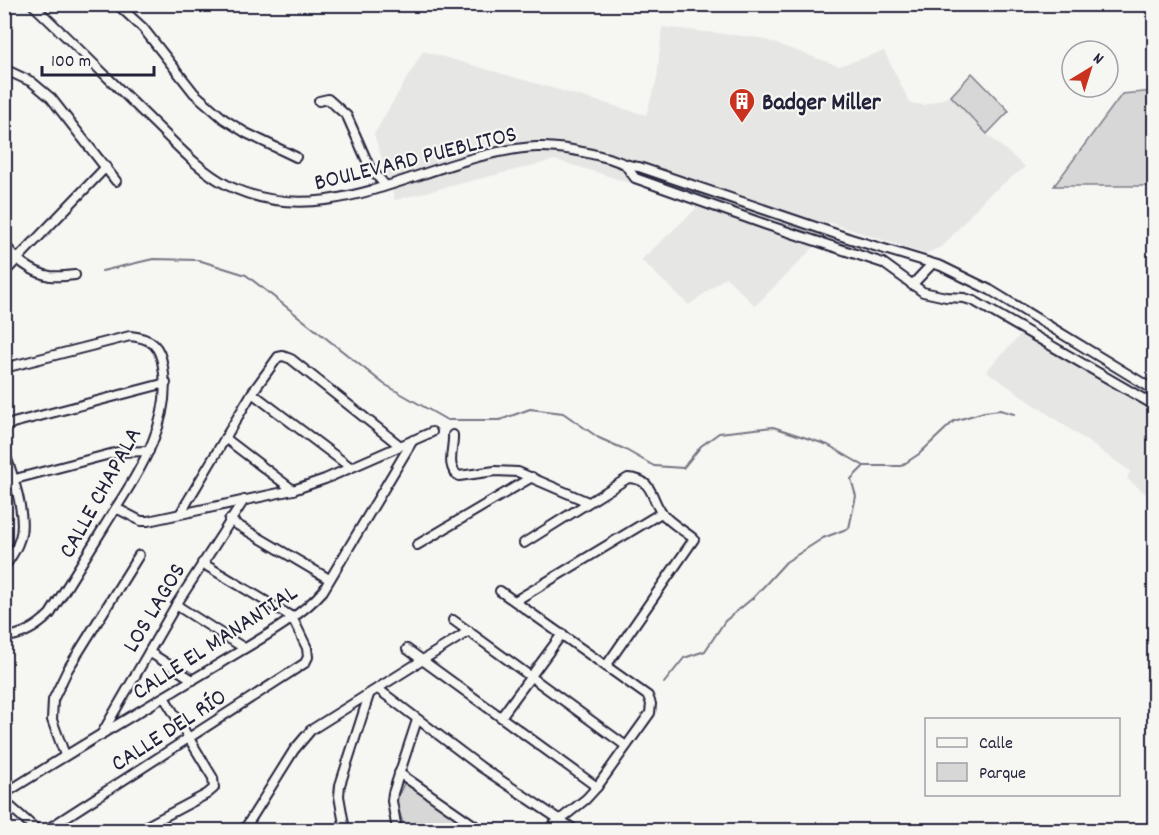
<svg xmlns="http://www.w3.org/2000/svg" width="1159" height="835" font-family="Dekko,sans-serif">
<rect width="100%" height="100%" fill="#f6f6f2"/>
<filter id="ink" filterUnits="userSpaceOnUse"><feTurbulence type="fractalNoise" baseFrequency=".0167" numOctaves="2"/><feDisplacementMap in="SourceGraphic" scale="12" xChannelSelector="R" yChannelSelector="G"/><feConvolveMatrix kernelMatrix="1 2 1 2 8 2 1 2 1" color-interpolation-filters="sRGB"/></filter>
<g filter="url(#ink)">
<g fill="#e6e6e4">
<polygon points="662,27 760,38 839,66 884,51 910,103 924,105 951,96 972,73 1009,111 987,134 1025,167 985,198 943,246 925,254 828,222 813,248 755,306 726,277 689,305 641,260 699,206 599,173 555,160 395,200 374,134 423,51 646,115 657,78"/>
<polygon points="1022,333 1154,411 1154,500 1127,479 1130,471 986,371"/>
</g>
<g fill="#d7d7d7" stroke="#7c7c89" stroke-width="1.5">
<polygon points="972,73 1009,111 987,134 951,96"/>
<polygon points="1154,91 1154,186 1054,186 1122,94"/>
<polygon points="406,780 471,825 464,830 405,830 396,800"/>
</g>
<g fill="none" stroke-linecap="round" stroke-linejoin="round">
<g stroke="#757583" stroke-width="2">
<polyline points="102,271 153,259 198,260 246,275 384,384 447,420 500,420 530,409 563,413 599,438 624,449 654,466 683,468 701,446 719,433 773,427 828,445 864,466 901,466 919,454 954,421 984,412 1000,410 1014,414"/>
<polyline points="664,683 684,658 705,651 725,621 754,597 786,562 823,538 849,528 856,496 851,479 863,467"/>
</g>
<g stroke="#22223b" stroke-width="12">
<g id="minor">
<path d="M32,4C73,43 113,83 153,122C176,144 199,171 229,186C333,236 432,152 537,147C561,146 586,152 608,158C619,161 627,166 639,167L851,239L941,266L990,290L1154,390"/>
<polyline points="117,4 143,28 194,93 224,119 246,133 296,157"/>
<polyline points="4,69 32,82 51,98 116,181"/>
<polyline points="319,101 328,99 347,116 370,168 385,185"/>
<polyline points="626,166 635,178 767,225 883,263 923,292 946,297 964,298 974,301 1154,405"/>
<path d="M4,242C12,258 33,273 50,276C58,277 67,276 75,275"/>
<polyline points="4,273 106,167"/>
<polyline points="912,285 932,264"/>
<path d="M4,368L130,336C152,338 160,346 163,367C174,425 133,480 104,527C86,556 68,585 50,614C38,626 23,636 4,637"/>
<polyline points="252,393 350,467"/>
<polyline points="4,428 13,423 166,383"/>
<path d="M453,435C454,449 445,467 459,476L495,471L518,472L588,502"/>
<polyline points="225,438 293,490"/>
<path d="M4,451C12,471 27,517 20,538C17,548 11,558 4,567"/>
<polyline points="15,479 118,452 149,451"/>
<polyline points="116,508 141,521 148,521 293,490 325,479 432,432"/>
<polyline points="180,514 252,393 278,357 283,356 291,359 399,445"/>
<polyline points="229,520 329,579"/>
<path d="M524,543L628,478C653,479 650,496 661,512C669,523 685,531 694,539L606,666"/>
<polyline points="417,545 532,477"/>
<polyline points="500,591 648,696 651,704 650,713 597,787 586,799 547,830"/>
<polyline points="515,601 661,513"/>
<polyline points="176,605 244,648"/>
<polyline points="453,620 626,746"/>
<polyline points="407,649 597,787"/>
<polyline points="149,652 193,680"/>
<polyline points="378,689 481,767 575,830"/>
<polyline points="501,717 562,634"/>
<polyline points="101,735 176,605 244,500"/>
<polyline points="65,755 52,720 53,700 68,669 139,555"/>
<polyline points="399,773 481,830"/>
<path d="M4,794C75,749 147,707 219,664C251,644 299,619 323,591L413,440"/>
<polyline points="4,801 37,830"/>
<polyline points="46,830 305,663 308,657 307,648 292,617 202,563"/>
<polyline points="139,830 207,794 214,788 213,778 164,697"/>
<polyline points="244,830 294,750 311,730 469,631"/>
<polyline points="345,830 339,796 340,785 369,695"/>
<polyline points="397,830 392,801 393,793 417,720"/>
</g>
</g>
<use href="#minor" stroke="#f6f6f2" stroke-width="8"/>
</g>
</g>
<defs>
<g id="building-pin" transform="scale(1.35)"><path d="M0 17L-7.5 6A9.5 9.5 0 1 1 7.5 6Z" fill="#c8321e" stroke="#f6f6f2"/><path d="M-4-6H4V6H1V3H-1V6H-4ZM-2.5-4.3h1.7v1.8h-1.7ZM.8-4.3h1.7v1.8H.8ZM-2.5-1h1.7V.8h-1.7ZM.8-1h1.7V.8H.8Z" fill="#fff"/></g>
</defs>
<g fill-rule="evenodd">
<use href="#building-pin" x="742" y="101"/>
</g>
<g text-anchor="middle" stroke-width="4.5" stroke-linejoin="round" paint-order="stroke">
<g font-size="24" font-weight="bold" fill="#22223b" stroke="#f6f6f2" text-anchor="start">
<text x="762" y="109">Badger Miller</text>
</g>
<g font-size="24" fill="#22223b" stroke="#f6f6f2">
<text transform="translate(415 157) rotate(-14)" y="8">BOULEVARD PUEBLITOS</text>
<text transform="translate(99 492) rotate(-61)" y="8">CALLE CHAPALA</text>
<text transform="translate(153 607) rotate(-59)" y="8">LOS LAGOS</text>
<text transform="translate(214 641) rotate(-33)" y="8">CALLE EL MANANTIAL</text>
<text transform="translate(168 729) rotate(-33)" y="8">CALLE DEL RÍO</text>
</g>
</g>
<rect width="1159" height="835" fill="none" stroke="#f6f6f2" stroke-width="24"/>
<rect x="12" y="12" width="1135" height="811" fill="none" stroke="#22223b" stroke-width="2" filter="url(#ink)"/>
<rect x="925" y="718" width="195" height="78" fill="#f6f6f2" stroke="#a1a1a9" stroke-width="1.5"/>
<rect x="937" y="738" width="30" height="9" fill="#f6f6f2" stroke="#a1a1a9" stroke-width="1.5"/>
<text x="979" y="748" font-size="18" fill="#22223b">Calle</text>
<rect x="937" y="763" width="30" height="18" fill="#d7d7d7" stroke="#a1a1a9" stroke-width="1.5"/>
<text x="979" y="778" font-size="18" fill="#22223b">Parque</text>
<g transform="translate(1090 69) rotate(38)"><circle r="28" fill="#f6f6f2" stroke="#a1a1a9" stroke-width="1.5"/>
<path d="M0-4.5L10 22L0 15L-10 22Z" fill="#c8321e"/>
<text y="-9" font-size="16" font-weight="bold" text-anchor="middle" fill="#22223b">N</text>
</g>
<path d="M42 66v9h112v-9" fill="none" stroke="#22223b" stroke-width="3"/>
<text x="51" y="66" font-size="18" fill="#22223b" stroke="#f6f6f2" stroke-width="4.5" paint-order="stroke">100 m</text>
</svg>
